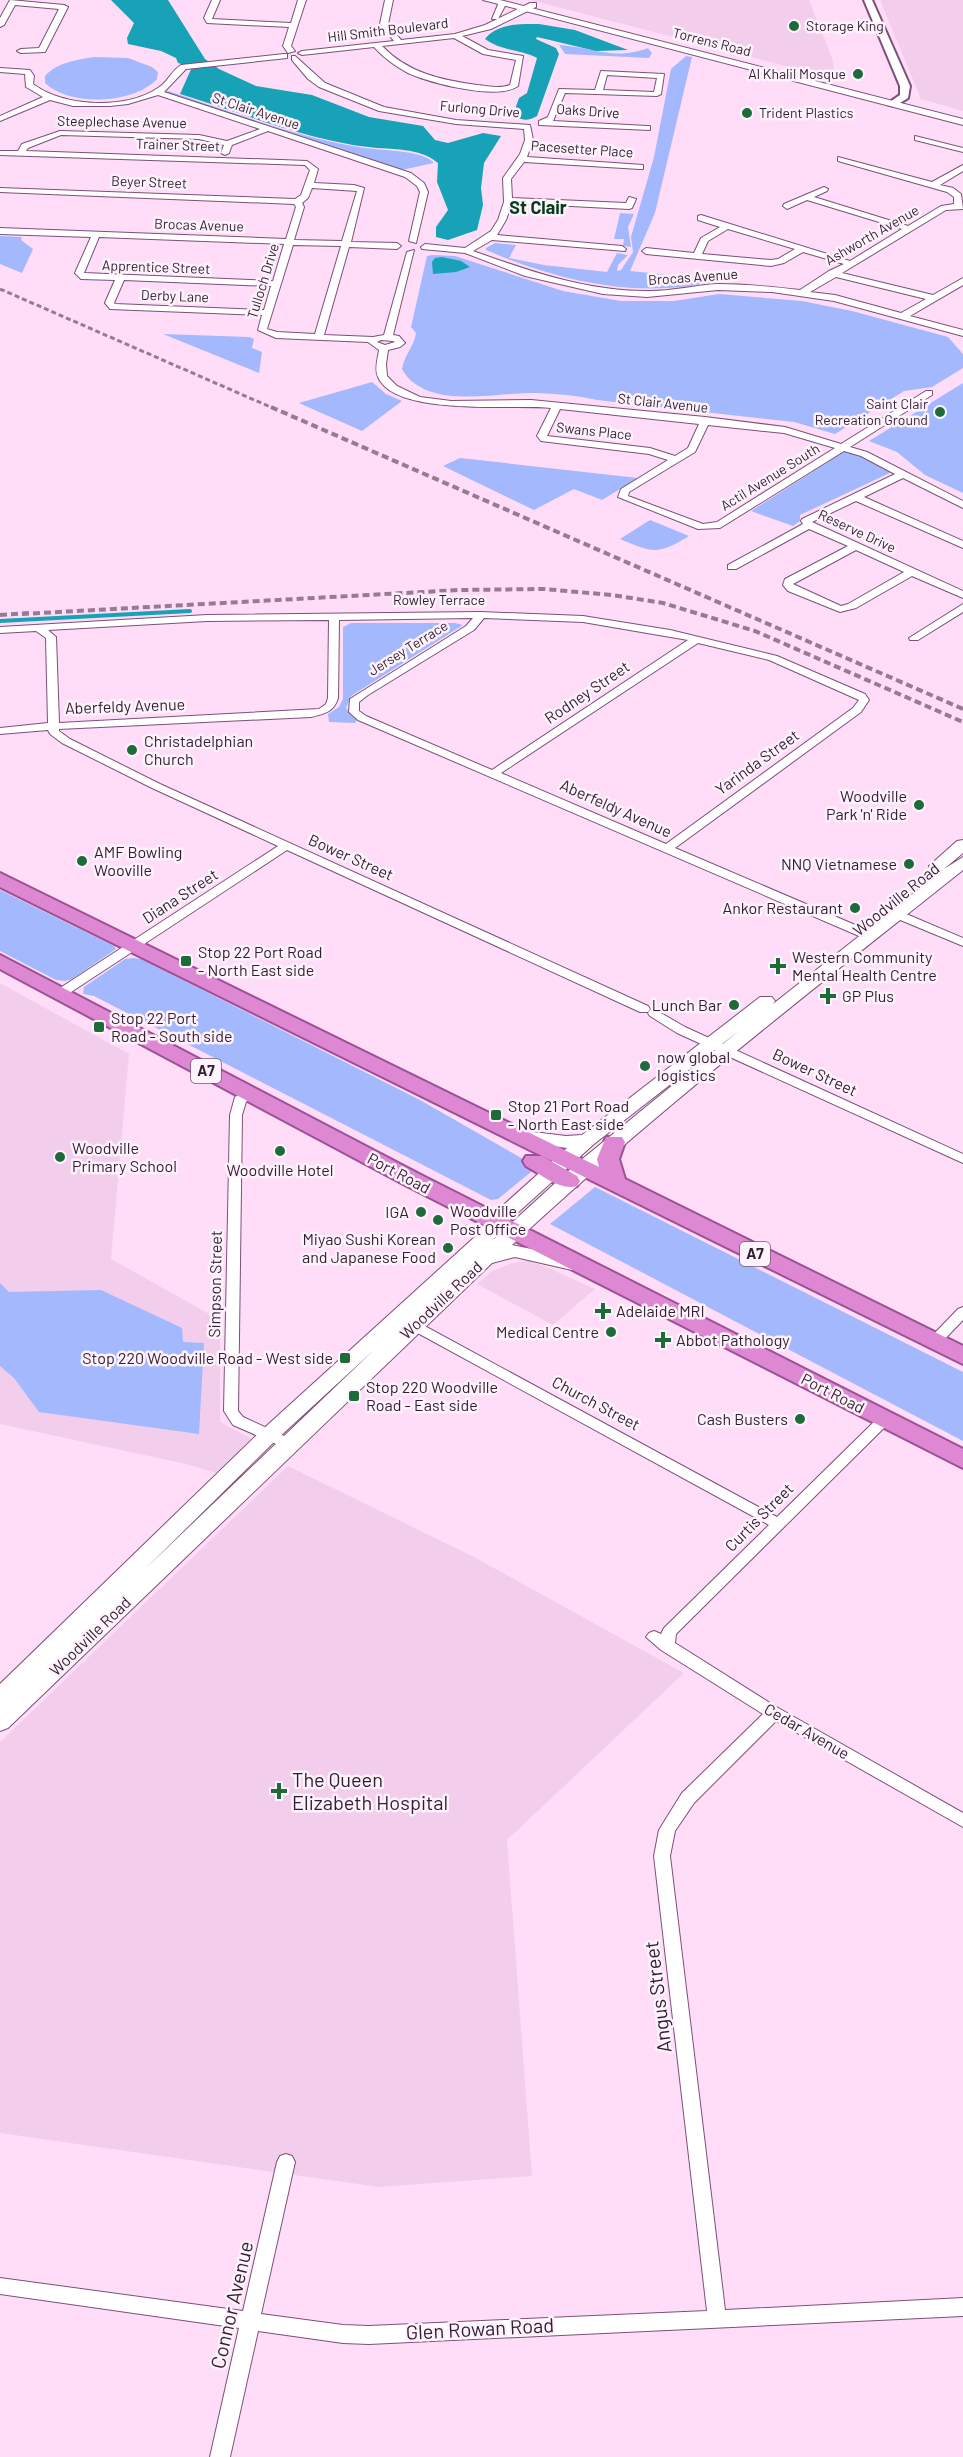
<svg xmlns="http://www.w3.org/2000/svg" width="963" height="2457" font-family="Barlow,sans-serif">
<rect width="100%" height="100%" fill="#ffddf9"/>
<g fill="#f2ceec">
<polygon points="530,0 809,0 832,58 836,79"/>
<polygon points="880,0 963,0 963,111 921,99"/>
<polygon points="0,983 129,1054 111,1259 220,1320 220,1422 252,1439 216,1473 186,1464 0,1424"/>
<polygon points="528,1261 544,1266 595,1289 553,1325 477,1284 492,1271 512,1263"/>
<polygon points="288,1466 474,1557 684,1673 507,1840 532,2176 379,2187 0,2133 0,1742"/>
</g>
<g fill="#a4b8fe">
<path d="M559,45C593,47 613,61 648,48L652,53L649,58L565,54Z"/>
<path d="M686,56L692,57L655,213L630,271L721,280C640,300 561,282 486,250V248L495,243L516,245L509,258L544,265L607,272L617,253L628,255L618,265L617,271L621,270L633,252L631,237L654,157L671,69Z"/>
<path d="M94,57L128,58L152,67L158,72L157,79C134,104 70,107 45,83V76C58,62 76,60 94,57Z"/>
<path d="M162,89C227,110 292,136 359,147C378,151 422,149 434,163L397,171L157,92Z"/>
<polygon points="620,213 634,214 628,227 631,247 623,246 624,239 614,239"/>
<polygon points="0,236 22,237 21,240 33,249 22,273 0,264"/>
<path d="M432,255L455,256L563,291L621,301H674L719,294L802,301L852,311L948,337L963,354V368L932,387L904,391L835,434L794,422L597,400C574,395 552,393 528,393C490,394 424,409 402,369C405,353 414,347 416,333L411,327L427,256Z"/>
<polygon points="163,334 249,337 254,339 252,348 262,352 259,373"/>
<polygon points="372,382 386,394 402,401 362,431 299,403"/>
<polygon points="963,383 963,493 925,475 897,452 869,441"/>
<polygon points="845,451 867,457 892,472 800,515 800,521 793,526 751,511"/>
<polygon points="460,458 638,478 602,500 574,489 534,510 443,466"/>
<path d="M650,520L689,536C658,555 653,553 620,539Z"/>
<polygon points="351,623 455,623 463,625 351,696 346,708 357,720 355,723 329,722 328,714 339,707 343,699 343,627"/>
<polygon points="0,890 114,946 116,949 72,979 65,981 56,980 0,951"/>
<polygon points="133,958 141,959 420,1100 537,1167 498,1199 491,1200 94,996 83,994 84,987 125,959"/>
<polygon points="595,1187 963,1372 963,1441 550,1224"/>
<polygon points="0,1283 9,1292 101,1290 182,1328 183,1342 204,1343 199,1434 39,1412 14,1378 0,1366"/>
</g>
<g fill="#17a2b7">
<path d="M111,0H168L205,59L219,69L256,86L312,95L369,117L423,126L435,140L448,143L483,133L501,136L484,163L481,188L483,205L477,230L448,240L436,237V227L448,210L437,182L438,163C419,147 392,150 368,147C308,140 238,112 180,94L192,67L178,63L176,58L161,51L128,44L127,38L134,23Z"/>
<path d="M539,24L575,30L628,50L596,51L537,37L536,39L556,48L559,54L537,116C529,121 521,121 513,115L519,98L527,93L537,58C520,49 501,51 485,39C497,23 520,24 539,24Z"/>
<polygon points="442,257 461,261 470,267 456,272 433,274 432,262 435,258"/>
</g>
<g fill="none" stroke-linecap="round" stroke-linejoin="round">
<polyline stroke="#17a2b7" stroke-width="4" points="0,621 190,611"/>
<g stroke="#7e4f78" stroke-width="2">
<g id="minor">
<polygon points="10,0 64,5 68,7 45,52 21,53 17,51 21,49 39,48 59,9 15,5 4,25 0,27 0,18"/>
<polygon points="212,0 220,0 212,19 291,23 298,0 306,0 291,46 295,51 288,53 283,46 289,27 207,23 204,18"/>
<path d="M385,0H393L388,24L401,40L455,34L485,25L530,3H536V7L491,29L462,36L488,50L523,56L518,86C498,101 430,83 408,73C395,66 384,58 374,47L302,55L298,53L302,51L394,41L380,24ZM454,38L483,54L516,60L510,85C499,89 489,86 477,85C441,80 408,73 382,46Z"/>
<polygon points="499,2 506,4 498,19 492,19"/>
<path d="M284,54H287V58L186,69L164,92L411,173L424,183L428,192L416,243L409,241L420,192L417,186L405,177L268,131L232,145L229,153L225,155L221,153L224,145L199,139L61,135L28,148L26,151L307,161L318,169L314,183L354,185L364,188L351,242L397,243L401,246L397,249L349,247L324,335L373,337L384,335L407,252L414,250L393,335L399,336L405,343L400,347L388,350L386,364L387,376L397,386L420,397L451,401L531,400L705,417L785,427L841,444L926,391H932V395L850,447L867,452L963,501V508L903,478L864,497L963,541V548L856,501L812,522L963,591V598L912,576L856,608L840,612L788,591L783,585L785,579L848,546L809,529L736,569H728V565L803,524L801,521L802,519L895,474L861,456L844,451L720,528L698,529L618,497L621,489L668,460L649,454L541,441L537,436L551,408C514,404 395,417 378,377C374,369 378,358 379,350L368,342L276,338L258,330L262,315L110,309L105,303L115,280L81,279L75,273L91,237L0,234V228L286,239L296,207L294,204L0,192V188L295,199L301,195L310,170L305,165L0,155V151H18L22,144L60,131L199,135L227,141L260,129L158,95L128,104L110,106H73L50,100L0,121V116L43,97L26,87L25,74L0,72V68L30,70L34,76L33,84C63,107 126,110 158,88C168,82 171,71 181,65ZM312,188L357,191L342,241L294,240L304,207L302,203L308,198ZM99,237L284,244L273,281L84,273ZM293,245L341,246L315,334L277,332L267,329ZM124,280L271,286L264,310L115,304L114,303ZM381,340L393,341L395,342L385,345L377,342ZM560,409L699,424L688,448L675,456L650,448L547,436ZM708,425L784,433L835,448L717,522L703,524L628,496L629,492L695,452ZM856,550L904,572L848,604L841,606L793,584Z"/>
<path d="M295,56L325,83L384,107L456,120L530,125L533,140L527,157L643,165V169H640L524,162L511,179L512,198L626,203L629,197L636,199L632,208L629,209L512,203L506,220L497,235L622,246L626,249L625,251L492,240L473,251C529,271 586,291 646,291C670,292 694,285 718,284C746,284 773,287 800,290L829,271L844,264L803,252L784,263L771,266L646,254L642,251L646,248L694,253L701,238L720,227L698,220V216L701,215L850,261L902,229L807,200L787,209L783,206L784,204L824,187L828,189L827,191L814,197L908,226L941,206L954,204V197L947,192L838,161V157L932,182L963,165V171L940,185L953,188L961,194L963,209L946,210L842,273L933,295L963,278V285L910,316L963,330V336L834,301L772,292L718,290L647,297L603,294L525,276L465,253L422,249L421,247L425,244L465,248L491,231L498,220L504,202L503,178L520,154L525,140L524,129L456,124L379,111L319,87L308,79L292,60V56ZM728,229L795,249L778,259L771,260L702,254L708,241ZM836,277L926,299L901,313L835,295L810,292Z"/>
<path d="M601,71L664,74L661,94L657,96L565,93L553,121L647,126H650V130L539,125V121L548,117L559,89L595,90ZM607,75L657,78L654,92L603,90Z"/>
<polygon points="915,136 963,148 963,152 915,140"/>
<polygon points="963,604 963,612 918,640 910,640 909,638"/>
<path d="M481,612L583,616L670,630L777,656L865,694L869,700L861,712L675,848L874,933L876,936L874,939H866L358,720L349,712L350,699L466,626L473,618L339,620L338,698C334,712 324,714 311,717L59,729V731L70,739L160,784L648,1006L650,1009L648,1012H640L287,850L65,996H57L55,993L57,990L278,846L152,788L62,743L50,734L48,730L0,734V728L48,723L46,638L36,631L0,633V627L207,615ZM484,618L583,622L688,640L492,770L366,716L359,711V702L368,695L474,630ZM329,620L328,698L326,704L319,709L59,723L56,637L48,630L207,621ZM698,643L769,660L859,700L853,708L666,844L501,773Z"/>
<polygon points="885,905 963,938 963,946 881,912 879,909"/>
<polygon points="654,1009 685,1027 963,1154 963,1163 677,1033 650,1016 648,1013 650,1010"/>
<polygon points="249,1089 255,1093 246,1102 242,1115 238,1411 243,1417 295,1441 297,1445 295,1449 290,1450 233,1425 224,1411 230,1115 235,1097"/>
<polygon points="963,1307 963,1320 939,1345 929,1345 927,1342 929,1339 958,1309"/>
<polygon points="408,1317 777,1517 881,1415 891,1415 893,1419 676,1634 675,1643 773,1705 963,1813 963,1827 776,1721 694,1803 675,1831 670,1856 725,2310 963,2298 963,2316 369,2344 343,2343 258,2331 230,2457 210,2457 239,2328 0,2294 0,2278 243,2311 277,2162 280,2156 286,2154 292,2156 295,2162 261,2314 343,2325 369,2326 707,2311 654,1856 659,1830 682,1793 763,1714 661,1650 646,1637 649,1633 654,1631 661,1634 664,1628 769,1525 403,1325 401,1322"/>
</g>
</g>
<g stroke="#7e4f78" stroke-width="4">
<polygon id="tertiary" points="864,0 872,0 910,86 908,98 895,106 887,104 900,95 900,86"/>
</g>
<g stroke="#7e4f78" stroke-width="2">
<g id="secondary">
<polygon points="483,0 500,0 963,119 963,125"/>
<path d="M963,840V853L944,869L963,857V870C810,992 655,1112 512,1245L579,1259L582,1264L579,1269L572,1270L515,1257L492,1263L8,1728L0,1731V1684L262,1430L478,1234L489,1218L567,1148L510,1140L508,1136L510,1132L517,1130L566,1136L582,1135L760,997H772L775,1001L773,1004L943,870H931L929,866L957,841ZM740,1030L575,1165L494,1239L503,1226L594,1144ZM375,1349L144,1570L276,1440Z"/>
</g>
</g>
<g stroke="#9d5094" stroke-width="4">
<g id="trunk">
<path d="M0,873L599,1167L597,1159L606,1137H622L625,1142L619,1159L625,1179L963,1346V1364L542,1156L577,1176L580,1181L577,1186C559,1191 541,1174 526,1166L523,1161L526,1156H542L0,887Z"/>
<polygon points="0,955 421,1175 963,1449 963,1468 405,1185 0,969"/>
</g>
</g>
<use href="#minor" fill="#fff" fill-rule="evenodd"/>
<use href="#tertiary" fill="#fff" fill-rule="evenodd"/>
<use href="#secondary" fill="#fff" fill-rule="evenodd"/>
<use href="#trunk" fill="#de88d4" fill-rule="evenodd"/>
<polyline stroke="#967b92" stroke-width="3" stroke-dasharray="5 3" stroke-linecap="butt" points="0,289 275,409"/>
<g stroke="#967b92" stroke-width="4" stroke-dasharray="7 4" stroke-linecap="butt">
<polyline points="271,407 963,709"/>
<polyline points="22,614 459,590 544,589 612,595 663,603 755,631 963,722"/>
<polyline points="0,615 29,613"/>
</g>
</g>
<g fill="#1e6b3a" stroke="#fef3fc" stroke-width="2">
<circle cx="794" cy="26" r="6"/>
<circle cx="858" cy="74" r="6"/>
<circle cx="747" cy="113" r="6"/>
<circle cx="940" cy="412" r="6"/>
<circle cx="132" cy="750" r="6"/>
<circle cx="919" cy="805" r="6"/>
<circle cx="82" cy="861" r="6"/>
<circle cx="909" cy="864" r="6"/>
<circle cx="855" cy="908" r="6"/>
<rect x="180" y="955" width="12" height="12" rx="3"/>
<path d="M775 957h6v6h6v6h-6v6h-6v-6h-6v-6h6z"/>
<path d="M825 987h6v6h6v6h-6v6h-6v-6h-6v-6h6z"/>
<circle cx="734" cy="1005" r="6"/>
<rect x="93" y="1021" width="12" height="12" rx="3"/>
<circle cx="645" cy="1066" r="6"/>
<rect x="490" y="1109" width="12" height="12" rx="3"/>
<circle cx="280" cy="1151" r="6"/>
<circle cx="60" cy="1157" r="6"/>
<circle cx="421" cy="1212" r="6"/>
<circle cx="438" cy="1220" r="6"/>
<circle cx="448" cy="1248" r="6"/>
<path d="M600 1302h6v6h6v6h-6v6h-6v-6h-6v-6h6z"/>
<circle cx="611" cy="1332" r="6"/>
<path d="M660 1331h6v6h6v6h-6v6h-6v-6h-6v-6h6z"/>
<rect x="339" y="1352" width="12" height="12" rx="3"/>
<rect x="348" y="1390" width="12" height="12" rx="3"/>
<circle cx="800" cy="1419" r="6"/>
<path d="M276 1782h6v6h6v6h-6v6h-6v-6h-6v-6h6z"/>
</g>
<g text-anchor="middle" stroke-width="5" stroke-linejoin="round" paint-order="stroke">
<g font-size="14" fill="#321e30" stroke="#fef3fc" text-anchor="start">
<text x="806" y="31">Storage King</text>
<text x="846" y="79" text-anchor="end">Al Khalil Mosque</text>
<text x="759" y="118">Trident Plastics</text>
<text x="928" y="409" text-anchor="end">Saint Clair<tspan x="928" dy="16">Recreation Ground</tspan></text>
</g>
<g font-size="14" fill="#321e30" stroke="#fef3fc">
<text transform="translate(388 30) rotate(-7)" y="5">Hill Smith Boulevard</text>
<text transform="translate(712 42) rotate(14)" y="5">Torrens Road</text>
<text transform="translate(480 109) rotate(5)" y="5">Furlong Drive</text>
<text transform="translate(256 111) rotate(18)" y="5">St Clair Avenue</text>
<text transform="translate(588 111) rotate(4)" y="5">Oaks Drive</text>
<text transform="translate(122 122) rotate(1)" y="5">Steeplechase Avenue</text>
<text transform="translate(178 145) rotate(2)" y="5">Trainer Street</text>
<text transform="translate(582 149) rotate(4)" y="5">Pacesetter Place</text>
<text transform="translate(149 182) rotate(2)" y="5">Beyer Street</text>
<text transform="translate(199 225) rotate(2)" y="5">Brocas Avenue</text>
<text transform="translate(872 235) rotate(-30)" y="5">Ashworth Avenue</text>
<text transform="translate(156 267) rotate(2)" y="5">Apprentice Street</text>
<text transform="translate(693 277) rotate(-4)" y="5">Brocas Avenue</text>
<text transform="translate(263 281) rotate(-73)" y="5">Tulloch Drive</text>
<text transform="translate(175 296) rotate(2)" y="5">Derby Lane</text>
<text transform="translate(663 403) rotate(6)" y="5">St Clair Avenue</text>
<text transform="translate(594 431) rotate(6)" y="5">Swans Place</text>
<text transform="translate(770 477) rotate(-32)" y="5">Actil Avenue South</text>
<text transform="translate(857 531) rotate(25)" y="5">Reserve Drive</text>
<text x="439" y="605">Rowley Terrace</text>
<text transform="translate(408 648) rotate(-32)" y="5">Jersey Terrace</text>
</g>
<g fill="#fef3fc" stroke="#6f5e6d" stroke-width="1.5">
<rect x="191" y="1059" width="30" height="24" rx="4.5"/>
<rect x="740" y="1242" width="30" height="24" rx="4.5"/>
</g>
<g font-size="15" font-weight="bold" fill="#321e30">
<text x="206" y="1076">A7</text>
<text x="755" y="1259">A7</text>
</g>
<g font-size="16" fill="#321e30" stroke="#fef3fc">
<text transform="translate(587 692) rotate(-34)" y="6">Rodney Street</text>
<text transform="translate(125 706) rotate(-2)" y="6">Aberfeldy Avenue</text>
<text transform="translate(757 762) rotate(-36)" y="6">Yarinda Street</text>
<text transform="translate(616 808) rotate(24)" y="6">Aberfeldy Avenue</text>
<text transform="translate(351 857) rotate(24)" y="6">Bower Street</text>
<text transform="translate(180 896) rotate(-33)" y="6">Diana Street</text>
<text transform="translate(896 899) rotate(-39)" y="6">Woodville Road</text>
<text transform="translate(815 1072) rotate(25)" y="6">Bower Street</text>
<text transform="translate(399 1173) rotate(28)" y="6">Port Road</text>
<text transform="translate(215 1284) rotate(-89)" y="6">Simpson Street</text>
<text transform="translate(441 1300) rotate(-43)" y="6">Woodville Road</text>
<text transform="translate(833 1393) rotate(27)" y="6">Port Road</text>
<text transform="translate(596 1403) rotate(28)" y="6">Church Street</text>
<text transform="translate(759 1517) rotate(-45)" y="6">Curtis Street</text>
<text transform="translate(90 1636) rotate(-44)" y="6">Woodville Road</text>
<text transform="translate(807 1731) rotate(30)" y="6">Cedar Avenue</text>
</g>
<g font-size="16" fill="#321e30" stroke="#fef3fc" text-anchor="start">
<text x="144" y="747">Christadelphian<tspan x="144" dy="18">Church</tspan></text>
<text x="907" y="802" text-anchor="end">Woodville<tspan x="907" dy="18">Park 'n' Ride</tspan></text>
<text x="94" y="858">AMF Bowling<tspan x="94" dy="18">Wooville</tspan></text>
<text x="897" y="870" text-anchor="end">NNQ Vietnamese</text>
<text x="843" y="914" text-anchor="end">Ankor Restaurant</text>
<text x="198" y="958">Stop 22 Port Road<tspan x="198" dy="18">- North East side</tspan></text>
<text x="792" y="963">Western Community<tspan x="792" dy="18">Mental Health Centre</tspan></text>
<text x="842" y="1002">GP Plus</text>
<text x="722" y="1011" text-anchor="end">Lunch Bar</text>
<text x="111" y="1024">Stop 22 Port<tspan x="111" dy="18">Road - South side</tspan></text>
<text x="657" y="1063">now global<tspan x="657" dy="18">logistics</tspan></text>
<text x="508" y="1112">Stop 21 Port Road<tspan x="508" dy="18">- North East side</tspan></text>
<text x="72" y="1154">Woodville<tspan x="72" dy="18">Primary School</tspan></text>
<text x="280" y="1176" text-anchor="middle">Woodville Hotel</text>
<text x="450" y="1217">Woodville<tspan x="450" dy="18">Post Office</tspan></text>
<text x="409" y="1218" text-anchor="end">IGA</text>
<text x="436" y="1245" text-anchor="end">Miyao Sushi Korean<tspan x="436" dy="18">and Japanese Food</tspan></text>
<text x="616" y="1317">Adelaide MRI</text>
<text x="599" y="1338" text-anchor="end">Medical Centre</text>
<text x="676" y="1346">Abbot Pathology</text>
<text x="333" y="1364" text-anchor="end">Stop 220 Woodville Road - West side</text>
<text x="366" y="1393">Stop 220 Woodville<tspan x="366" dy="18">Road - East side</tspan></text>
<text x="788" y="1425" text-anchor="end">Cash Busters</text>
</g>
<g font-size="18" font-weight="bold" fill="#043c1b" stroke="#fef3fc">
<text x="538" y="214">St Clair</text>
</g>
<g font-size="20" fill="#321e30" stroke="#fef3fc" text-anchor="start">
<text x="292" y="1787">The Queen<tspan x="292" dy="23">Elizabeth Hospital</tspan></text>
</g>
<g font-size="20" fill="#321e30" stroke="#fef3fc">
<text transform="translate(658 1997) rotate(-97)" y="7">Angus Street</text>
<text transform="translate(232 2305) rotate(-77)" y="7">Connor Avenue</text>
<text transform="translate(480 2329) rotate(-3)" y="7">Glen Rowan Road</text>
</g>
</g>
</svg>
